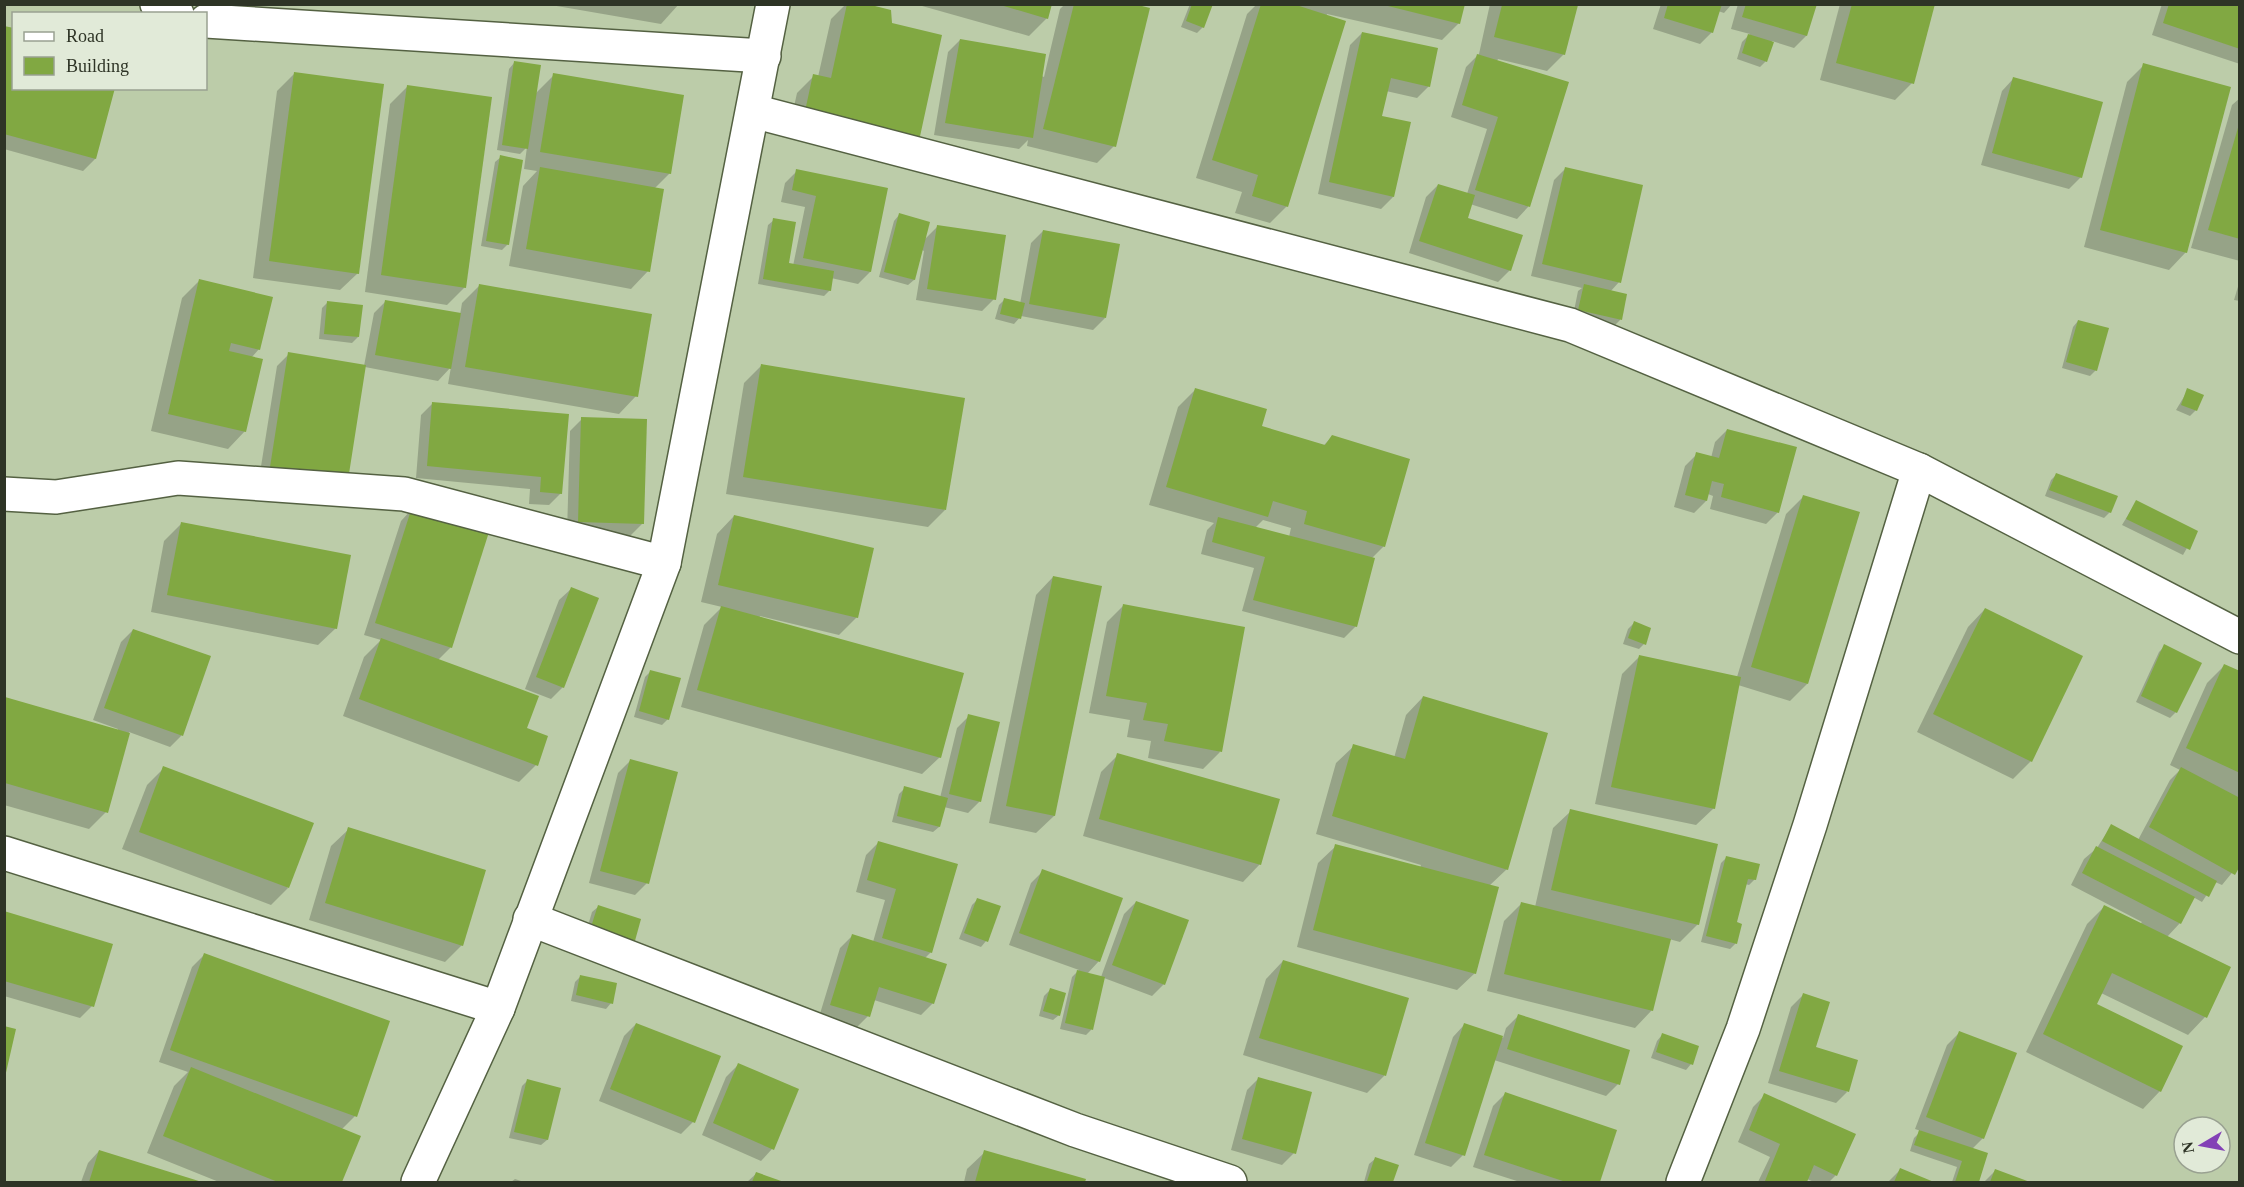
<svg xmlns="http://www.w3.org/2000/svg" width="2244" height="1187" font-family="'Times New Roman',serif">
<rect width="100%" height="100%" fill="#bccca9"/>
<g fill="#0003" fill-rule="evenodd">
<polygon points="545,4 679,4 661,24"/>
<polygon points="846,4 860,4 889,11 788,134 797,93 814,76 818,77 831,19"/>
<polygon points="915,4 1050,4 1047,18 1029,36"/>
<polygon points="1065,4 1128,4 1114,146 1097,163 1027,146 1028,140 1019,149 934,135 948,52 960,40 1044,77 1060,9"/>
<polygon points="1190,4 1211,4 1203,27 1197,33 1181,27"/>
<polygon points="1257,4 1463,4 1459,23 1442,40 1327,14 1287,206 1270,223 1235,213 1242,192 1196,178 1247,14"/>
<polygon points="1490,4 1576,4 1564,54 1547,71 1498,59 1497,61 1567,83 1528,207 1517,219 1470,204 1466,219 1510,270 1498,282 1409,253 1426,197 1438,185 1467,194 1487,129 1451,117 1466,67 1479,54"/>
<polygon points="1661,4 1732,4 1724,13 1718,11 1712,32 1700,44 1653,29"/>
<polygon points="1738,4 1815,4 1806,36 1794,48 1772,41 1766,61 1760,67 1737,59 1742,42 1750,34 1731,29"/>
<polygon points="1840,4 1934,4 1912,83 1895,100 1820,80"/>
<polygon points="2162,4 2240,4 2240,64 2152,35"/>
<polygon points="4,28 14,88 113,88 95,159 83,171 4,149"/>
<polygon points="1362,33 1429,86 1417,98 1386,91 1381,117 1393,197 1381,209 1318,194 1350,45"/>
<polygon points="514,63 535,94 554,75 670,173 654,189 648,271 631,289 509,266 523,186 537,171 524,169 527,147 520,154 497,150 509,69"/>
<polygon points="2144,65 2186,252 2169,270 2084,247 2127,82"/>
<polygon points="295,73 358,273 340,290 253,278 277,91"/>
<polygon points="2013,79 2081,177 2069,189 1981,165 2002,91"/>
<polygon points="408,86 465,287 447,305 365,292 390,104"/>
<polygon points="2240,98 2240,261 2191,248 2232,105"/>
<polygon points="501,157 508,244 502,250 481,246 495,162"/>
<polygon points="1566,168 1619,282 1610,292 1626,295 1620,320 1615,325 1573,316 1578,291 1582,288 1531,276 1554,180"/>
<polygon points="797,171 886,189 870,272 858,284 831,278 830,290 824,296 758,284 768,225 774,220 787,265 793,266 805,207 781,202 785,183"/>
<polygon points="899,215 924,240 938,226 994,299 982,311 916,300 924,251 922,250 914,280 908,285 879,277 894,221"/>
<polygon points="1043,231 1105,318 1093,330 1021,316 1014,324 995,319 999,305 1004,300 1020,304 1031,243"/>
<polygon points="2240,280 2240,301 2234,300"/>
<polygon points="199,281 259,349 251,358 245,431 228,449 151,431 182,298"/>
<polygon points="479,286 636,396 619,414 448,384 451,367 438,381 365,367 347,480 259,479 277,366 289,354 364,366 374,313 386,301 460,315 462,303"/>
<polygon points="328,302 358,337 352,343 319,339 322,308"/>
<polygon points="2078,321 2096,370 2090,376 2062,368 2073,327"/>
<polygon points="761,366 945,510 928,527 726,494 744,383"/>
<path d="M1195,390L1260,427L1323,446L1332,437L1384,546L1371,559L1356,626L1344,638L1242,611L1254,568L1201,554L1207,530L1214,523L1149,505L1178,407ZM1263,520L1291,528L1289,537L1255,528Z"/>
<polygon points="2188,390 2196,410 2190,416 2176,410"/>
<polygon points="433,403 567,415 561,493 549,505 529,504 530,489 416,478 421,415"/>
<polygon points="582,419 642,524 630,536 567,533 570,431"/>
<polygon points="1727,430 1778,512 1766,524 1710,509 1713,496 1708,494 1706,501 1694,513 1674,507 1685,466 1697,454 1711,458 1715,442"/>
<polygon points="2056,475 2110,512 2104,518 2045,496 2051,480"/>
<polygon points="1803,497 1807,684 1790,701 1738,685 1714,808 1696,825 1595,804 1622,674 1639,657 1737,677 1786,514"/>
<polygon points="2136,502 2196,532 2183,555 2122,525"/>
<polygon points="412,509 451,647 438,660 525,729 536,765 519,782 343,716 364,657 381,640 364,635 401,521"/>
<polygon points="734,516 857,617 839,635 760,616 759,618 940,757 922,774 681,707 704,625 722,607 701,602 717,534"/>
<polygon points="182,523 336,628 318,645 151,612 164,541"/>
<polygon points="1053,577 1054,816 1036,833 989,823 1036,595"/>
<polygon points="571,589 563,687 551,699 525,689 559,600"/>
<polygon points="1124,605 1220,752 1203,769 1148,758 1151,741 1127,737 1130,720 1089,713 1107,622"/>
<polygon points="1985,609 2081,656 2031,761 2013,779 1917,732 1968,627"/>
<polygon points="1634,623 1644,644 1639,649 1623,644 1628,629"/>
<polygon points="133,630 209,657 181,736 170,747 129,732 106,812 89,829 4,805 4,699 118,731 118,729 93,720 121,642"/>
<polygon points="2165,646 2176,712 2170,718 2136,702 2159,652"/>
<polygon points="2224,666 2240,673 2240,863 2222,885 2215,882 2202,902 2193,897 2180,923 2167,937 2229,967 2205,1017 2188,1035 2101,993 2095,1005 2160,1091 2143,1109 2026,1052 2087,924 2105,906 2140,924 2142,922 2071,885 2084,859 2097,848 2111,826 2138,840 2170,780 2180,770 2170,765 2207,683"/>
<polygon points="651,671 668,719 662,725 634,717 645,677"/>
<polygon points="1423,697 1507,869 1489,886 1475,973 1457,990 1297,947 1318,863 1336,846 1420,868 1421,865 1316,834 1336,763 1354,746 1394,758 1406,715"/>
<polygon points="969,716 980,801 968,813 944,807 939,827 933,832 892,822 899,794 905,788 940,798 957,728"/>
<polygon points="1118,755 1260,864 1243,882 1083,836 1101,772"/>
<polygon points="630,761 647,883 635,895 589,883 618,773"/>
<polygon points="164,768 288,888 271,905 122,849 147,785"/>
<polygon points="1571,811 1698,924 1680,942 1669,939 1652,1010 1635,1028 1487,991 1504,921 1521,904 1535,907 1553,828"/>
<polygon points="349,829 462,945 445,962 309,920 331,846"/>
<polygon points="878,843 931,952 924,959 933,1003 921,1015 874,1000 868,1016 856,1028 819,1017 840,948 852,936 873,942 885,900 856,892 866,855"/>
<polygon points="1727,857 1755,879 1749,885 1745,884 1735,923 1736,943 1730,949 1701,942 1721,863"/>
<polygon points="1043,871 1099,961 1087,974 1101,977 1124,914 1136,902 1164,984 1152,996 1104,978 1091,1030 1086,1035 1060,1029 1072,977 1079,970 1009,945 1031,883"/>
<polygon points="977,900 986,941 981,947 959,939 972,905"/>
<polygon points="598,907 626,952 584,939 592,912"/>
<polygon points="4,913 92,1006 80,1018 4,996"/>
<polygon points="204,955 355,1116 341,1130 359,1137 341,1182 219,1182 147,1153 174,1086 188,1072 159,1062 192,967"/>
<polygon points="1283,961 1407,999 1384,1076 1367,1093 1243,1055 1266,979"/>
<polygon points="580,977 611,1003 606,1009 571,1001 575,982"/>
<polygon points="1050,990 1059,1015 1053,1020 1039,1016 1044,996"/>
<polygon points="1803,995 1814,1048 1847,1092 1836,1103 1768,1083 1791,1007"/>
<polygon points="1518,1016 1618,1084 1606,1096 1494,1060 1463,1155 1451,1167 1414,1155 1453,1037 1464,1025 1503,1038 1506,1028"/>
<polygon points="636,1024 693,1122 681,1134 599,1101 624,1036"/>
<polygon points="1959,1033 1983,1138 1972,1149 1987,1154 1977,1182 1952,1182 1957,1167 1910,1151 1914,1138 1921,1131 1915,1129 1947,1045"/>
<polygon points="1662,1035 1691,1064 1686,1070 1651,1058 1657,1041"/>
<polygon points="738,1065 772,1149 761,1161 702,1135 726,1077"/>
<polygon points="1259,1078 1294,1153 1282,1165 1231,1150 1247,1090"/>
<polygon points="528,1080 547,1140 541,1145 509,1138 522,1086"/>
<polygon points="1505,1094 1615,1131 1598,1182 1520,1182 1473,1167 1493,1106"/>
<polygon points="1765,1095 1836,1175 1829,1182 1814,1182 1807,1179 1805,1182 1758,1182 1770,1157 1738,1142 1753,1107"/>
<polygon points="99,1151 198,1182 81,1182 88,1163"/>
<polygon points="985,1152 1084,1180 1083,1182 964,1182 967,1169"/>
<polygon points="1375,1159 1397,1166 1392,1182 1364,1182 1369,1164"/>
<polygon points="1900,1170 1930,1182 1888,1182"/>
<polygon points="1995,1171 2027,1182 1984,1182"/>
<polygon points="757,1173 781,1182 747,1182"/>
<polygon points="515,1179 524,1182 511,1182"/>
</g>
<g fill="#81a842">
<polygon points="847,4 867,4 891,10 892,23 942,35 919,141 804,116 813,74 831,78"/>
<polygon points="997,4 1052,4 1048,19"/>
<polygon points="1074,4 1134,4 1150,8 1116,147 1043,129"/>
<polygon points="1192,4 1213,4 1204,28 1186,21"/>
<polygon points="1261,4 1293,4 1346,21 1288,207 1252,196 1258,175 1212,160"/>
<polygon points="1380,4 1465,4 1460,24"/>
<polygon points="1668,4 1722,4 1713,33 1664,18"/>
<polygon points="1746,4 1817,4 1807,36 1742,17"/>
<polygon points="1852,4 1935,4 1914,84 1836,63"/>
<polygon points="2169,4 2240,4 2240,49 2163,23"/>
<polygon points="1502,5 1578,5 1565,55 1494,37"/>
<polygon points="4,26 14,28 14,88 115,88 96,159 4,134"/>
<polygon points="1362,32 1438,48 1430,87 1391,78 1382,116 1411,122 1394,197 1329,182"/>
<polygon points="1748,34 1774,42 1767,62 1742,53"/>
<polygon points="960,39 1046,54 1033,138 945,123"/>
<polygon points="1477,54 1569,82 1530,207 1475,190 1498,117 1462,105"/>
<polygon points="514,61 541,65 528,149 502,145"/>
<polygon points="2143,63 2231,87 2187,253 2100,230"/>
<polygon points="294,72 384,84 359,274 269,261"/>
<polygon points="553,73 684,95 671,174 540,152"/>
<polygon points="2013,77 2103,102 2082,178 1992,153"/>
<polygon points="407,85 492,97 466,288 381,275"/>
<polygon points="2240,121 2240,239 2208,230"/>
<polygon points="500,155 523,160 509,245 486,241"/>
<polygon points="540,167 664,189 650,272 526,249"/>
<polygon points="1565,167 1643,185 1621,283 1542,264"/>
<polygon points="796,169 888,188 871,272 803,258 816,196 792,190"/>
<polygon points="1438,184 1475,195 1468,218 1523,235 1511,271 1419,241"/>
<polygon points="899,213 930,222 915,280 884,272"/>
<polygon points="773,218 796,222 789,263 834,271 831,291 763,279"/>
<polygon points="937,225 1006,235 996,300 927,289"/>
<polygon points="1043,230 1120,244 1106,318 1029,304"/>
<polygon points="199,279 273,297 260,350 231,343 229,351 263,359 246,432 168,414"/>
<polygon points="479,284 652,314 638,397 465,367"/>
<polygon points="1584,284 1627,294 1622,320 1578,310"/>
<polygon points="1004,298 1025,303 1021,319 1000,314"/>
<polygon points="385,300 461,313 451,369 375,355"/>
<polygon points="327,301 363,305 359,337 324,334"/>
<polygon points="2078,320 2109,328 2097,371 2066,362"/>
<polygon points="288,352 366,365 348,480 270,467"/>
<polygon points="761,364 965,398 946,510 743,477"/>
<polygon points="1195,388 1267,409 1262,426 1325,445 1332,435 1410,459 1385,547 1304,524 1307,511 1273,501 1268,517 1166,487"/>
<polygon points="2187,388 2204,395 2197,411 2181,405"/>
<polygon points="432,402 569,414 562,494 540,492 541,477 427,466"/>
<polygon points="581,417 647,419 644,524 578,522"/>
<polygon points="1727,429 1797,447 1779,513 1721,497 1724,484 1712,481 1707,501 1685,495 1696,452 1719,458"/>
<polygon points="2056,473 2118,496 2111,513 2049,490"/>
<polygon points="1803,495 1860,512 1808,684 1751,667"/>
<polygon points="2136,500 2198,531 2190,550 2126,519"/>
<polygon points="412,507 489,532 452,648 375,623"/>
<polygon points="734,515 874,548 858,618 718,585"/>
<polygon points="1218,517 1375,558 1357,627 1253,600 1265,557 1212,542"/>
<polygon points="181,522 351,555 337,629 167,595"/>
<polygon points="1053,576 1102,586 1055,816 1006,806"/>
<polygon points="571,587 599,598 564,688 536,677"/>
<polygon points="1123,604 1245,627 1222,752 1164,741 1168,724 1143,720 1147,703 1106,696"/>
<polygon points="721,606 964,673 941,758 697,690"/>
<polygon points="1985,608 2083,656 2032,762 1933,714"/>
<polygon points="1634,621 1651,628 1646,645 1628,638"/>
<polygon points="133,629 211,656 183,736 104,708"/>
<polygon points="381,638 539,696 527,728 548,736 538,766 359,699"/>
<polygon points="2164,644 2202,663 2177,713 2141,696"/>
<polygon points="1639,655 1741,677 1715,809 1611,787"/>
<polygon points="2224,664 2240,671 2240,773 2186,748"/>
<polygon points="650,670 681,678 669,720 639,711"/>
<polygon points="1423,696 1548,733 1508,870 1332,816 1353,744 1405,759"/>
<polygon points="5,697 130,733 108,813 5,783"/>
<polygon points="968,714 1000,722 981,802 949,794"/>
<polygon points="1117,753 1280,799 1261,865 1099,819"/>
<polygon points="630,759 678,772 649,884 600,871"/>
<polygon points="163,766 314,823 289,888 139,832"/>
<polygon points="2181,767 2240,798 2240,866 2235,875 2149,827"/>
<polygon points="904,786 948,798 940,827 897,816"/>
<polygon points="1570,809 1718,844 1699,925 1551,890"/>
<polygon points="2111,824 2217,881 2209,897 2102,841"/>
<polygon points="348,827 486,870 463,946 325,903"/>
<polygon points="878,841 958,864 932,953 882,938 896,889 867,880"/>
<polygon points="1335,844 1499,887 1476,974 1313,930"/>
<polygon points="2096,846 2195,897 2181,924 2082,873"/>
<polygon points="1726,856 1760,864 1756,880 1748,879 1737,922 1742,924 1737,944 1706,936"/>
<polygon points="1042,869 1123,898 1100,962 1019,933"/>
<polygon points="977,898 1001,906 988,942 964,933"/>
<polygon points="1136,901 1189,920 1165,985 1112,965"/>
<polygon points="1521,902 1671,939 1653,1011 1504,974"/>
<polygon points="598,905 641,919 633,948 589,933"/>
<polygon points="2104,905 2231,967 2207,1018 2112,973 2097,1004 2183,1046 2161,1092 2043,1034"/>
<polygon points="4,911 113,944 94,1007 4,981"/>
<polygon points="852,934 947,964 934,1004 879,987 870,1017 830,1005"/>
<polygon points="204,953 390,1021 357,1117 170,1050"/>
<polygon points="1283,960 1409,998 1386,1076 1259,1038"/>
<polygon points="1077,970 1105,977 1093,1030 1065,1023"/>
<polygon points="580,975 617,983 613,1004 576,995"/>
<polygon points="1050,988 1066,993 1060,1016 1043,1011"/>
<polygon points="1803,993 1830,1002 1816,1047 1858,1060 1849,1092 1779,1071"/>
<polygon points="1518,1014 1630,1050 1620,1085 1507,1049"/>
<polygon points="636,1023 721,1056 695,1123 610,1089"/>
<polygon points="1464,1023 1503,1036 1465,1156 1425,1143"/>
<polygon points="4,1026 16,1029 5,1077 4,1077"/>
<polygon points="1959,1031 2017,1053 1984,1139 1926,1117"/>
<polygon points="1662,1033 1699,1046 1693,1065 1656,1052"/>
<polygon points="738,1063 799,1089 774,1150 713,1123"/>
<polygon points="191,1067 361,1136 342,1182 278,1182 163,1136"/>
<polygon points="1258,1077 1312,1092 1296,1154 1242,1139"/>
<polygon points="527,1079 561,1088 548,1140 514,1132"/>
<polygon points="1505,1092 1617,1130 1600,1182 1566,1182 1484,1155"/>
<polygon points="1764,1093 1856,1134 1837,1176 1814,1165 1807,1182 1765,1181 1780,1144 1749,1130"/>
<polygon points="1919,1130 1988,1153 1979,1182 1955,1182 1962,1161 1914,1145"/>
<polygon points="99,1150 202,1182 89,1182"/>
<polygon points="984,1150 1086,1179 1085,1182 975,1182"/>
<polygon points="1375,1157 1399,1165 1393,1182 1367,1181"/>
<polygon points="1900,1168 1934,1182 1894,1182"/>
<polygon points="1995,1169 2030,1182 1990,1182"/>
<polygon points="756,1172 784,1182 752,1182"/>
</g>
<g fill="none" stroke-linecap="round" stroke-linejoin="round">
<g stroke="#546142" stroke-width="36">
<g id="minor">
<polyline points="157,4 177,14"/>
<polyline points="206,21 764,56"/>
<polyline points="753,111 1570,325 1919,470 2240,637"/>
<polyline points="4,494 56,497 178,478 404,494 664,563"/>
<polyline points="4,853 498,1008"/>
<polyline points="530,919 1075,1130 1230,1182"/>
<polyline points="418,1182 498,1008 664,563 773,4"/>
<polyline points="1683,1182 1743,1029 1810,825 1919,470"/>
</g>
</g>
<use href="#minor" stroke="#fff" stroke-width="33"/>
</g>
<rect width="2244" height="1187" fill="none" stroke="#2e3426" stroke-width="12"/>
<rect x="12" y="12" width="195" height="78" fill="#e1ead8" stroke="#99a191" stroke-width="1.5"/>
<rect x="24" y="32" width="30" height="9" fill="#ffffff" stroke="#99a191" stroke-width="1.5"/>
<text x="66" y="42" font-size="18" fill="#2e3426">Road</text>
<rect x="24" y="57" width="30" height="18" fill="#81a842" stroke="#99a191" stroke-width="1.5"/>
<text x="66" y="72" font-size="18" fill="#2e3426">Building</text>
<g transform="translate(2202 1145) rotate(260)"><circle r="28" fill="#e1ead8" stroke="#99a191" stroke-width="1.5"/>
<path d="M0-4.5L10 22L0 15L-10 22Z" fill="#8341b6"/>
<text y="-9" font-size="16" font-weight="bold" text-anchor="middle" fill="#2e3426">N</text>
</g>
</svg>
